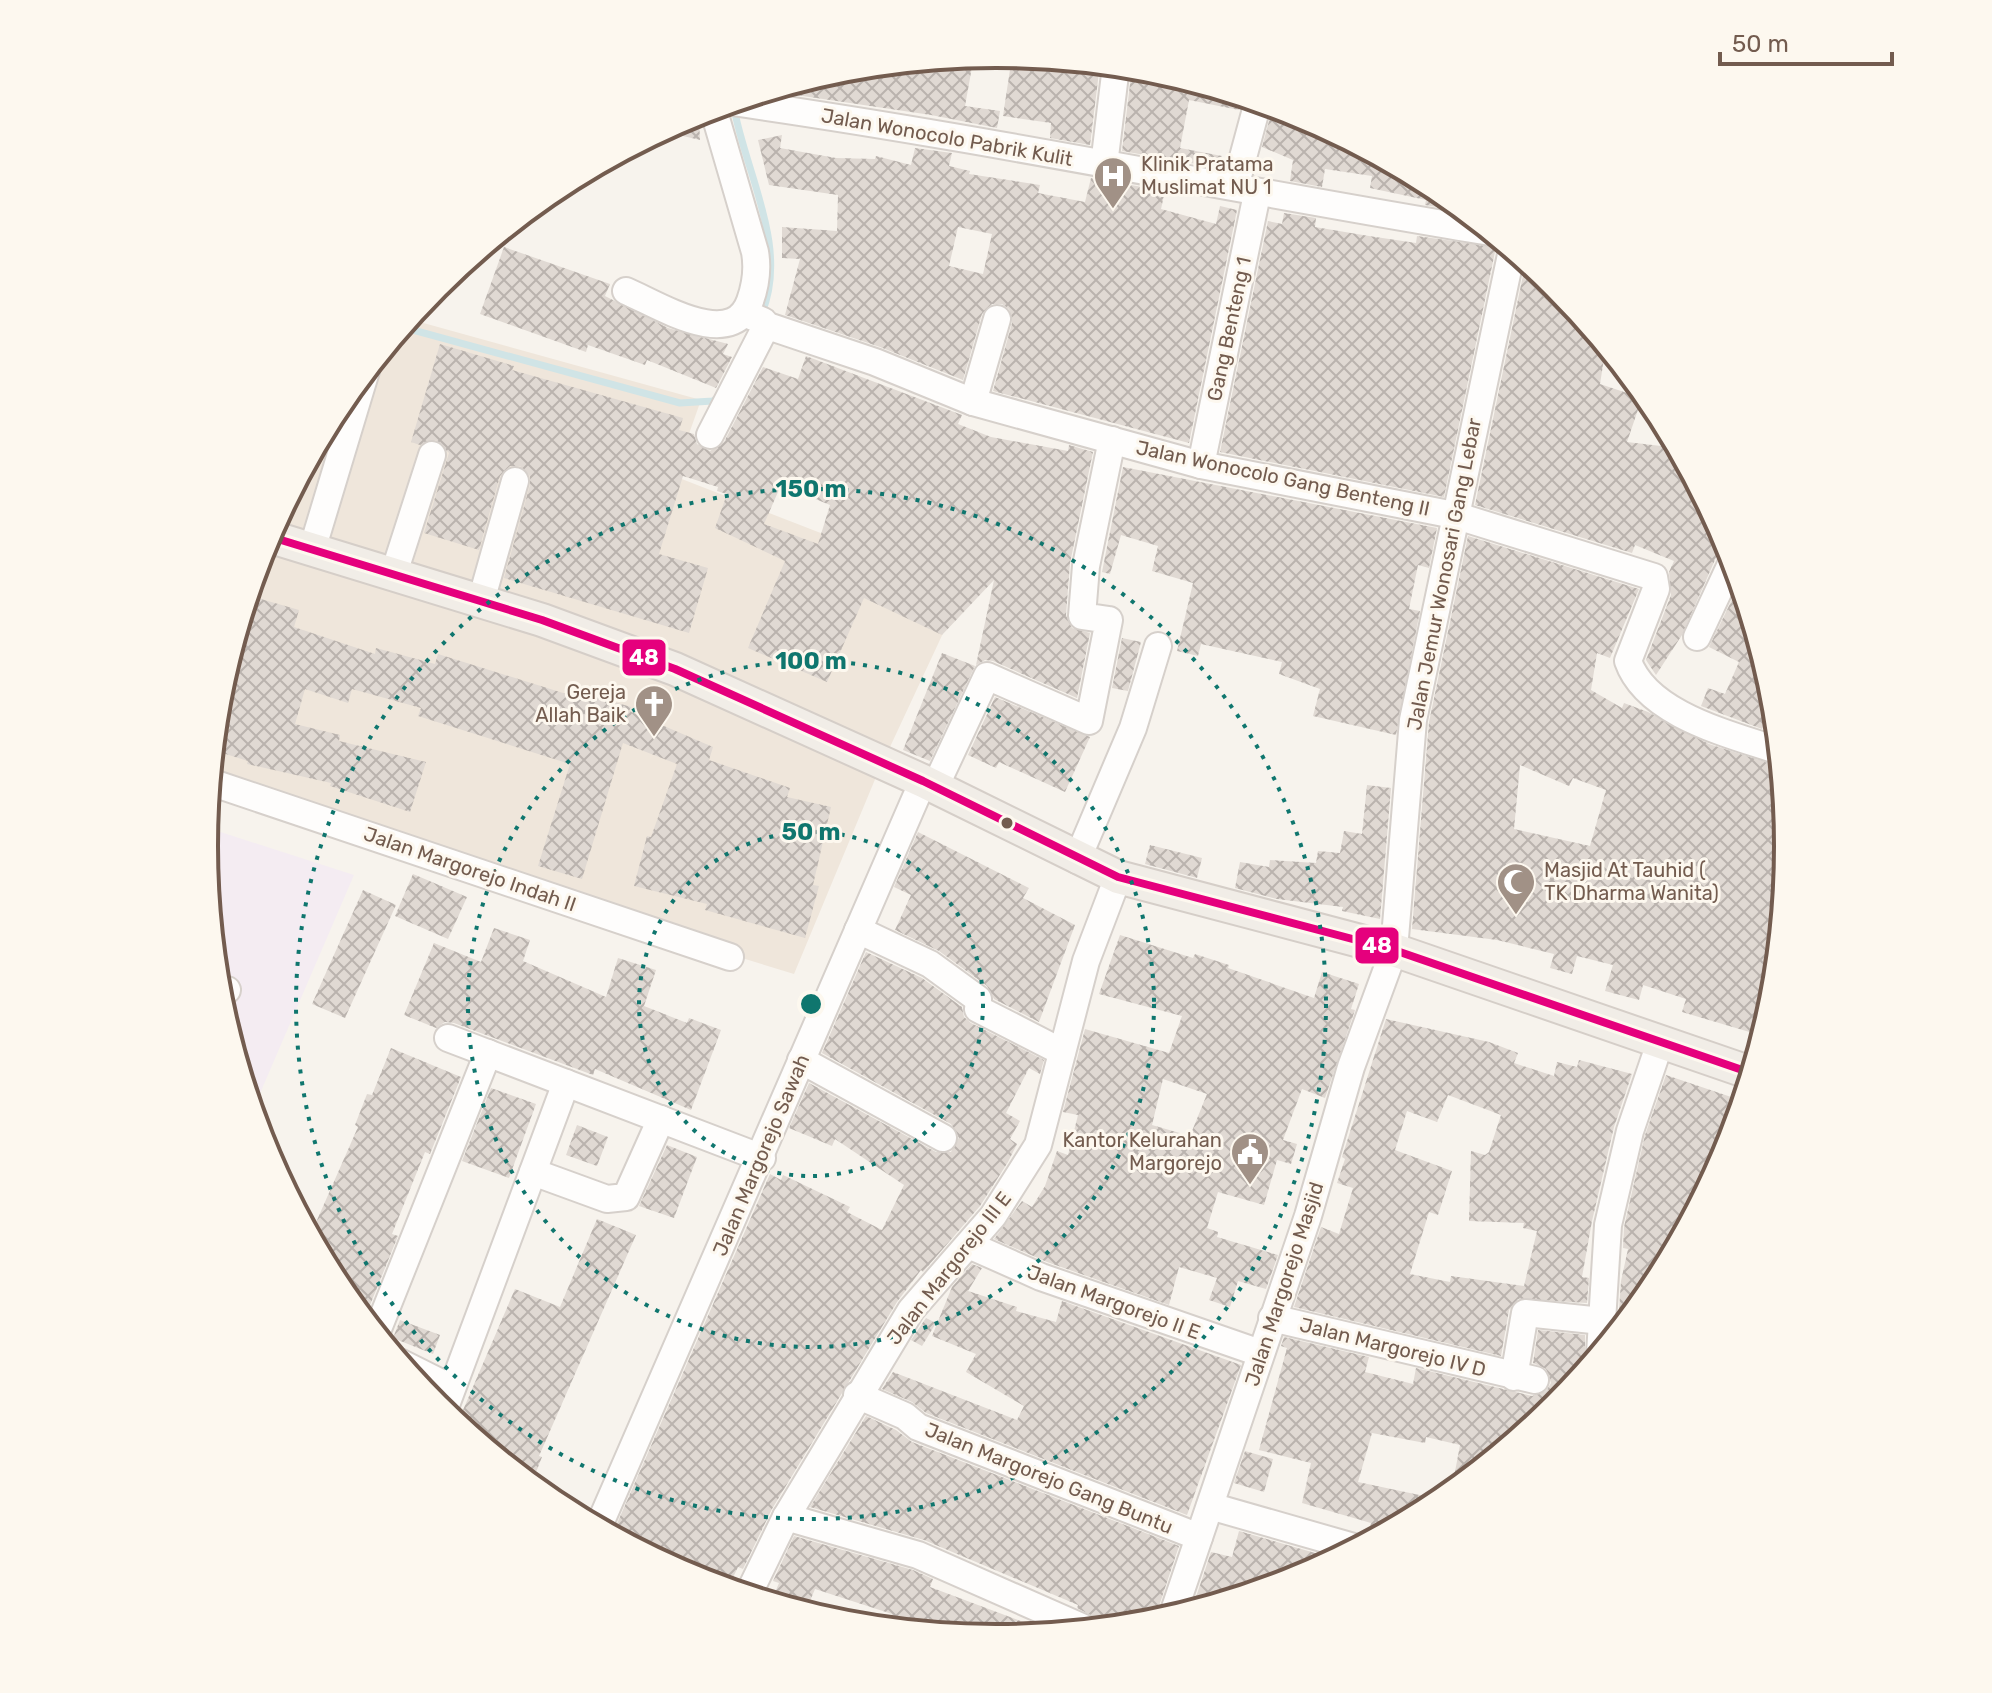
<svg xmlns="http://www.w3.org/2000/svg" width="1992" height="1693" font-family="Rubik,sans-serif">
<defs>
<pattern id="building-cross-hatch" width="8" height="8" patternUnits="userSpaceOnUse" patternTransform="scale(2)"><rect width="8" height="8" fill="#e0d9d3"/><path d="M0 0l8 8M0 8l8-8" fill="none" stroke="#bab3ae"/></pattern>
</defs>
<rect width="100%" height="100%" fill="#f7f3ed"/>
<polygon fill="#efe6db" points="409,319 701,400 674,476 911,568 952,614 876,777 794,974 209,794 219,691 264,543 337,406"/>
<polygon fill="#f4ecf2" points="205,827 354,875 252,1112 219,1001 204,846"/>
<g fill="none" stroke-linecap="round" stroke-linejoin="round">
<g stroke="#d0e4e6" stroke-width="7">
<path d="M734,108C746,174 789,247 762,313"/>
<polyline points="402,327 680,403 713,401 718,397"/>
</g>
</g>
<g fill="url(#building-cross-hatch)" fill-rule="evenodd">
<polygon points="974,56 965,106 1000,111 997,128 931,115 769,91 842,69 912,62 938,67 940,60"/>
<polygon points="1012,56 1100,64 1090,145 1050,138 1051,123 1003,116"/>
<polygon points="1132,67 1151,69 1243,97 1239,110 1189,100 1180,148 1222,156 1219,168 1122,151"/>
<polygon points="1273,106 1300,114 1437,188 1465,212 1425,205 1426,200 1370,188 1372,176 1325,169 1322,187 1290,181 1293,160 1262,147"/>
<polygon points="690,116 699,117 700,140 662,131"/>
<path d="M782,135L780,148L836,158L875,159L876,156L911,165L915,148L952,153L949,166L970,171L969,174L1040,185L1038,193L1085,202L1091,178L1165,191L1161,209L1216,224L1220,206L1237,210L1189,443L993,391L1012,323L1009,309L1002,304H992L982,314L963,380L880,347L785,315L800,259L782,258V227L837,231L838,195L769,185L758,140ZM958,227L992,234L983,274L949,266Z"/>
<polygon points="1284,213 1316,218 1315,227 1369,236 1416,243 1417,236 1496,247 1444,497 1220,452 1268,221 1282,224"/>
<polygon points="504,247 610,284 605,296 668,328 728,344 723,354 732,357 716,388 647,360 645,365 588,345 586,352 480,314"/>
<polygon points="1526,261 1557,286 1606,346 1600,384 1642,398 1627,442 1661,446 1681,455 1728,544 1718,553 1682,635 1656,675 1646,660 1671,595 1669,572 1674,561 1635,545 1632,553 1475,505"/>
<path d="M440,344L514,366L512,370L683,418L679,430L694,434L697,444L710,451L724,442L763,367L798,379L806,356L962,415L958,424L991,437L1068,451L1069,445L1093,452L1070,563L1066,615L1072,628L1090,633L1077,698L993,661L985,660L976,665L994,580L942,635L864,598L827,682L748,648L785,561L715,528L727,494L717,491L718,487L683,476L659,554L708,568L689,633L504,578L530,485V476L520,466H510L500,476L479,550L424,533L449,453L436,440L420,445L411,442ZM781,485L830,505L818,544L764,524Z"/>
<polygon points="1123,467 1437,528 1429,568 1418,565 1409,609 1420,611 1396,735 1313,716 1320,689 1279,674 1282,662 1201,644 1198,656 1177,651 1193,583 1152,571 1158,546 1121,535 1110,574 1102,572"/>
<path d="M1468,536L1639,589L1610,658L1597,653L1591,690L1622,708L1624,703L1648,712L1709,744L1781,767L1788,847L1773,1002L1763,1036L1682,1012L1686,999L1643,985L1639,1000L1605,991L1613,965L1577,956L1572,974L1550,968L1554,954L1497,940L1412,929L1429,722ZM1520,765L1569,786L1573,778L1606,790L1590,846L1514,829Z"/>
<polygon points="1740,583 1773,692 1776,716 1769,714 1762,729 1701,706 1708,688 1725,694 1739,662 1709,647"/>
<polygon points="251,596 299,610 294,627 375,654 376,648 435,664 438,654 579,698 581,692 631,707 629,711 713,747 709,760 790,788 787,797 831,807 813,885 819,886 805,938 705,910 707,904 634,886 647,836 651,837 677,764 623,743 582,879 538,866 570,764 418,716 421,708 352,689 348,703 305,689 295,724 340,735 339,741 426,762 410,812 330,786 331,783 247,764 248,761 213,750 215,727 232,669 229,668"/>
<polygon points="1122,638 1141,642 1128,691 1112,688"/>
<polygon points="942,653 975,666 930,761 903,750"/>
<polygon points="995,697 1090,737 1065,792 999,762 996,768 968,755"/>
<polygon points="1367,785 1391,788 1380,919 1342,911 1343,907 1277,899 1235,888 1240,862 1269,867 1270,860 1316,863 1318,851 1340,853 1344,831 1362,834"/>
<polygon points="918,832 1029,888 1023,898 1075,925 1039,1022 994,999 987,986 939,951 895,930 911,895 894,887"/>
<polygon points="1150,845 1202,858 1197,878 1145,864"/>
<polygon points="413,874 467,897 448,939 395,916"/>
<polygon points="363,890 396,905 345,1018 312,1004"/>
<polygon points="494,928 530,940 523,961 606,997 618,958 656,970 644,1006 687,1023 689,1018 721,1030 691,1110 595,1069 593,1075 454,1023 445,1022 436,1028 404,1015 434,943 481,962"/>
<path d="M1120,935L1193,958L1195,954L1229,965L1228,968L1314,998L1322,972L1359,984L1351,1009L1355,1010L1325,1098L1302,1089L1283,1140L1297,1144L1291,1164L1277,1160L1264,1205L1218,1192L1207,1228L1218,1232L1217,1237L1278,1255L1266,1289L1238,1281L1230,1307L1209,1300L1217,1278L1179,1267L1169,1305L1047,1262L994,1239L1022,1201L1032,1207L1045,1186L1057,1151L1068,1155L1078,1115L1063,1112L1085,1029L1169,1053L1182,1016L1099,994ZM1163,1079L1207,1094L1190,1136L1152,1125Z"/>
<polygon points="866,952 922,978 962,1007 964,1017 971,1023 1044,1060 1040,1074 1029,1068 1006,1113 1020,1121 1010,1139 1017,1144 1008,1162 980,1206 923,1272 921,1270 897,1302 772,1509 743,1569 738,1567 728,1588 666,1564 612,1535 770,1174 781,1180 783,1175 850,1207 847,1212 882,1230 904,1185 835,1139 832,1146 789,1128 809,1083 936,1152 951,1152 959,1138 951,1124 822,1053"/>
<path d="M1386,1019L1489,1042L1518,1053L1514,1063L1554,1076L1557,1062L1577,1067L1579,1060L1632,1074L1614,1127L1592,1221L1582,1277L1589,1278L1587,1303L1518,1299L1509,1310L1501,1356L1294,1307L1321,1227L1339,1234L1353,1188L1337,1183L1345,1159L1342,1157ZM1448,1095L1501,1115L1489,1152L1485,1155L1471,1151L1469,1221L1524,1223L1523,1228L1537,1231L1524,1286L1451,1276L1450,1282L1410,1274L1429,1212L1438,1215L1452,1171L1395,1150L1407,1111L1437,1122Z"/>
<polygon points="391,1048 461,1077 430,1154 425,1152 392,1234 398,1236 364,1320 337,1286 310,1236 358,1127 355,1125 367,1094 372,1095"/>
<polygon points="1666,1075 1743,1101 1728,1150 1655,1287 1623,1326 1618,1325 1621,1281 1628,1249 1623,1248 1624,1227 1645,1135"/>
<polygon points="491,1088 536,1104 509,1178 462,1161"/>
<polygon points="577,1125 608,1137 597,1166 566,1155"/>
<polygon points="667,1145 697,1157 674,1218 639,1206"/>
<polygon points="597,1219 636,1235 539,1456 542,1457 531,1485 457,1424 515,1289 560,1307"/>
<polygon points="972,1264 982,1268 968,1291 1017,1307 1016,1311 1056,1322 1062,1301 1241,1365 1187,1515 926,1413 912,1402 882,1389 893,1372 1017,1420 1024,1406 966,1372 976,1354 932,1336 952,1287"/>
<polygon points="926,1318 936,1323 922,1346 911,1340"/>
<polygon points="400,1320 440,1335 433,1354 393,1338"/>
<polygon points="1538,1330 1585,1335 1585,1372 1556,1407 1500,1453 1481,1451 1477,1472 1451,1493 1460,1445 1426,1437 1425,1443 1372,1433 1358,1482 1443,1500 1371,1541 1368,1536 1371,1523 1302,1503 1311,1463 1259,1450 1287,1348 1281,1346 1284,1337 1369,1357 1365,1372 1413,1384 1416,1368 1532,1396 1546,1391 1551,1383 1546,1369 1533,1363"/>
<polygon points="866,1416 896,1430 912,1442 1179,1546 1157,1612 1157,1622 1104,1628 1100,1620 1077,1608 1078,1605 924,1540 810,1507"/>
<polygon points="1245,1451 1273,1459 1264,1492 1234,1483"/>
<polygon points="1239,1531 1336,1559 1299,1579 1191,1612 1211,1552 1232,1557"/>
<polygon points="794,1536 913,1570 933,1579 930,1587 1053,1633 996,1639 925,1632 890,1619 892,1614 815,1589 805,1613 771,1602 779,1583 773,1581"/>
</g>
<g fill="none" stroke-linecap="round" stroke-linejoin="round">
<g stroke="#d6d0cb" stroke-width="30">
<g id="minor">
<path d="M732,102C987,138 1238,191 1491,232"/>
<polyline points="1104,165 1116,66"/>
<polyline points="1235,187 1258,102"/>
<path d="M626,291C659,305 732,352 750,301C756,284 758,269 755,252L713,108"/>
<path d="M765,325L875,362L973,402L1201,465L1454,515L1654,577L1656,589L1628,661C1647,715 1730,734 1779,751"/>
<polyline points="973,402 997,319"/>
<polyline points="710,435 763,332 763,321 751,316"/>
<polyline points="1201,465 1257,194"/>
<polyline points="312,550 366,371"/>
<polyline points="394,573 432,455"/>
<polyline points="481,601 515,481"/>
<polyline points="1697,637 1733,560"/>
<polyline points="210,782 730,957"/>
<polyline points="935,787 987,676 1089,721 1109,620 1082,616 1086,566 1112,440"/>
<polyline points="1077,860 1133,728 1158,646"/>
<polyline points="858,930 930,964 978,999"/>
<polyline points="217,987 227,990"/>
<polyline points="978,1009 1062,1052"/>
<polyline points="448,1038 762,1158"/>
<polyline points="801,1060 943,1138"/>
<polyline points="533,1172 607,1199 626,1197 661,1119"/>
<polyline points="969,1245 1041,1277 1260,1353"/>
<polyline points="1272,1318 1535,1380"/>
<polyline points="376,1334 488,1053"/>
<polyline points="1600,1354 1608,1225 1630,1131 1661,1040"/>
<polyline points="399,1362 451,1388"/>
<polyline points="1514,1377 1525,1313 1602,1321"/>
<polyline points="857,1395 905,1416 918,1427 1199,1537"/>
<polyline points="443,1413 566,1083"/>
<polyline points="1210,1506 1357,1548"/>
<polyline points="786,1517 918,1555 1088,1630"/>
<polyline points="598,1528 923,781"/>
<polyline points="748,1595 786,1517 911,1310 993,1216 1038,1145 1086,961 1118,877"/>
<polyline points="1172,1617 1308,1216 1351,1067 1394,950 1413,720 1512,250"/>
</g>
</g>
<g stroke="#d5cec8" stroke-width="36">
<polyline id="major" points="268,536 542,620 675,669 923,781 1118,877 1394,950 1751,1073"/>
</g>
<use href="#minor" stroke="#fefdfc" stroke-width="26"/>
<use href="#major" stroke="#f1ede7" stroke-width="32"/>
<g stroke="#fdf8ef" stroke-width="14">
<polyline id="bus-1" points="268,536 542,620 675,669 923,781 1118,877 1394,950 1751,1073"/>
</g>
<use href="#bus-1" stroke="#e5007d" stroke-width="8"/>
</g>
<g fill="none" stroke="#0f766e" stroke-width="4" stroke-dasharray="4 8">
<circle cx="811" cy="1004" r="172"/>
<circle cx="811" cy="1004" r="343"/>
<circle cx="811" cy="1004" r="515"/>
</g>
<defs>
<g id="hospital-pin" transform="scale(2)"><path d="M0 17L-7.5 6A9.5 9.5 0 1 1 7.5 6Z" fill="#a19186" stroke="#fdf8ef"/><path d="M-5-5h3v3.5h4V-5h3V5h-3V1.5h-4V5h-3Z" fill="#fff"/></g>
<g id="church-pin" transform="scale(2)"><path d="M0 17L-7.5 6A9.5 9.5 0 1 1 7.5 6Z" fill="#a19186" stroke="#fdf8ef"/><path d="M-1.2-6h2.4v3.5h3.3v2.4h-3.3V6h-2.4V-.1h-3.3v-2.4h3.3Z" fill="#fff"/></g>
<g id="mosque-pin" transform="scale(2)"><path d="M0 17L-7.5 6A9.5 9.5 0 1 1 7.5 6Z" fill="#a19186" stroke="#fdf8ef"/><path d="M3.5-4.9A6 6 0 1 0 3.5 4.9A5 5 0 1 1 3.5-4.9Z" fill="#fff"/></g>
<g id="civic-pin" transform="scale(2)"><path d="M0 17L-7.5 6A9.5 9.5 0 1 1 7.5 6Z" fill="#a19186" stroke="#fdf8ef"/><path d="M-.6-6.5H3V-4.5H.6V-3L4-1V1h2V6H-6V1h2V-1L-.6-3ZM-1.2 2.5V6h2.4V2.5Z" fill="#fff"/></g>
</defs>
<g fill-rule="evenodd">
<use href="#hospital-pin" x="1113" y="176"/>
<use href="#church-pin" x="654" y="704"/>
<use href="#mosque-pin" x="1516" y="882"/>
<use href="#civic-pin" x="1250" y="1152"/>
</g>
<circle fill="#735c4f" stroke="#fdf8ef" stroke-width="3" cx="1007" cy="823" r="7"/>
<g text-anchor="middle" stroke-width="6" stroke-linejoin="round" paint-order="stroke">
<g font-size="20" fill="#735c4f" stroke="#fdf8ef">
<text transform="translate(947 137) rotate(10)" y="7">Jalan Wonocolo Pabrik Kulit</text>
<text transform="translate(1229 329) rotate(-78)" y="7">Gang Benteng 1</text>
<text transform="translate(1283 478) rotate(12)" y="7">Jalan Wonocolo Gang Benteng II</text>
<text transform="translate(1444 574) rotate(-79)" y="7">Jalan Jemur Wonosari Gang Lebar</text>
<text transform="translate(470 869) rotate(19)" y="7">Jalan Margorejo Indah II</text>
<text transform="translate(761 1155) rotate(-67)" y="7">Jalan Margorejo Sawah</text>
<text transform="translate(949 1268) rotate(-52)" y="7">Jalan Margorejo III E</text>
<text transform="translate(1284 1284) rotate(-72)" y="7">Jalan Margorejo Masjid</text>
<text transform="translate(1114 1302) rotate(20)" y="7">Jalan Margorejo II E</text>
<text transform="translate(1393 1347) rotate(14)" y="7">Jalan Margorejo IV D</text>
<text transform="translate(1049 1478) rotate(22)" y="7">Jalan Margorejo Gang Buntu</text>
</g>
<g font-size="20" fill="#735c4f" stroke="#fdf8ef" text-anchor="start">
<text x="1141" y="171">Klinik Pratama<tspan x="1141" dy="23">Muslimat NU 1</tspan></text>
<text x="626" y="699" text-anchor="end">Gereja<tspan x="626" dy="23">Allah Baik</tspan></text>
<text x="1544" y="877">Masjid At Tauhid (<tspan x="1544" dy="23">TK Dharma Wanita)</tspan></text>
<text x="1222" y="1147" text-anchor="end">Kantor Kelurahan<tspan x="1222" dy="23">Margorejo</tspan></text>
</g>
</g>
<path d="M0 0H1992V1693H0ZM218 846a778 778 0 1 1 1556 0a778 778 0 1 1-1556 0Z" fill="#fdf8ef" fill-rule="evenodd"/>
<path fill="none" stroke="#735c4f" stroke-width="4" d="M218 846a778 778 0 1 1 1556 0a778 778 0 1 1-1556 0Z"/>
<circle cx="811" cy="1004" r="12" fill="#0f766e" stroke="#fdf8ef" stroke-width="4"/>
<g font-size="24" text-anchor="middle" font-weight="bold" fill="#0f766e" stroke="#fdf8ef" stroke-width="6" stroke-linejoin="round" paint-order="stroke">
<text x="811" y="497">150 m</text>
<text x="811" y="669">100 m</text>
<text x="811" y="840">50 m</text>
</g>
<g stroke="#fdf8ef" stroke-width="3">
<rect x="621" y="638" width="46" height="39" rx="8" fill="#e5007d"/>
<rect x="1354" y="926" width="46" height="39" rx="8" fill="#e5007d"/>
</g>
<g font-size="22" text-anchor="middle" font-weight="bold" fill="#fff">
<text x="644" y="665">48</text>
<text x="1377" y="953">48</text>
</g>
<path d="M1720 52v12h172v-12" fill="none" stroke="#735c4f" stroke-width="4"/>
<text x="1732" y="52" font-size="24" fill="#735c4f" stroke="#fdf8ef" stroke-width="6" paint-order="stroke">50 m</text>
</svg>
